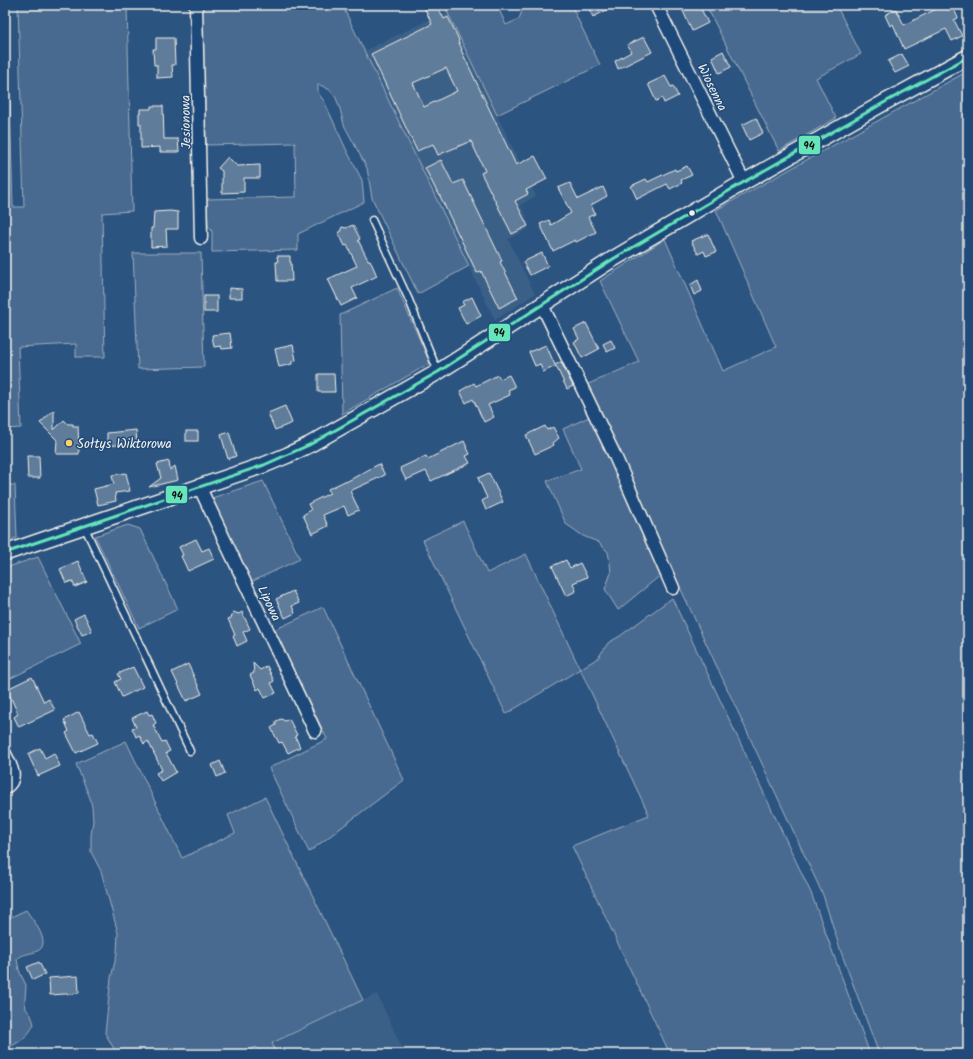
<svg xmlns="http://www.w3.org/2000/svg" width="973" height="1059" font-family="Kalam,sans-serif">
<rect width="100%" height="100%" fill="#2c5481"/>
<filter id="ink" filterUnits="userSpaceOnUse"><feTurbulence type="fractalNoise" baseFrequency=".025" numOctaves="2"/><feDisplacementMap in="SourceGraphic" scale="8" xChannelSelector="R" yChannelSelector="G"/><feConvolveMatrix kernelMatrix="1 2 1 2 8 2 1 2 1" color-interpolation-filters="sRGB"/></filter>
<g filter="url(#ink)">
<g fill="#3b6088">
<polygon points="447,11 536,196 520,205 526,215 528,229 508,239 535,294 495,320 364,51"/>
<polygon points="377,994 405,1054 276,1054 271,1044"/>
</g>
<g fill="#496b90" stroke="#9eaebc">
<polygon points="18,5 127,5 132,211 102,213 105,357 76,357 76,344 18,347 21,428 5,429 5,58 6,67 9,66 13,207 24,207"/>
<polygon points="202,5 342,5 469,266 418,294 372,198 367,168 344,125 340,109 336,98 330,90 318,84 318,93 324,101 346,149 362,180 364,202 298,234 298,250 212,252 212,231 208,226 207,199 296,197 295,143 206,145"/>
<polygon points="444,5 497,5 506,25 519,19 523,8 529,5 571,5 600,65 497,115"/>
<polygon points="706,5 836,5 861,54 816,78 836,118 779,151"/>
<polygon points="968,71 968,1054 879,1054 841,952 823,895 586,385 639,362 600,281 665,239 723,371 776,347 716,210"/>
<polygon points="133,253 201,253 204,367 138,369"/>
<polygon points="397,288 430,363 342,414 340,315"/>
<polygon points="589,417 635,514 662,574 618,610 605,589 611,573 610,563 608,552 598,542 583,536 566,524 547,481 581,469 563,429"/>
<polygon points="263,481 300,559 251,582 212,498"/>
<polygon points="5,485 15,485 17,538 5,541"/>
<polygon points="463,521 487,573 526,554 580,669 598,658 608,643 620,636 672,598 811,893 870,1054 670,1054 572,846 649,815 580,669 506,714 423,540"/>
<polygon points="128,525 140,529 178,609 139,628 95,536"/>
<polygon points="38,557 81,644 5,681 5,568"/>
<polygon points="323,607 404,780 309,852 269,768 327,739 274,630"/>
<polygon points="126,741 182,858 235,833 228,815 265,797 363,1000 272,1043 276,1054 263,1054 256,1047 242,1054 117,1054 105,1033 111,978 117,953 118,933 101,871 91,852 91,835 93,821 92,807 90,798 76,764"/>
<path d="M26,910C32,919 55,946 35,952C28,954 23,954 17,959L19,970L21,975L26,985L25,1000L26,1009L31,1015L34,1024C29,1036 17,1045 5,1048V920Z"/>
</g>
<g fill="#5e7b9a" stroke="#f4f1e8" fill-rule="evenodd">
<path d="M423,5H437L444,19L448,17L459,40L458,41L462,49L461,50L516,165L535,156L547,179L526,190L528,194L515,201L528,226L512,234L481,173L485,171L471,141L438,155L433,144L417,151L371,54L432,24ZM446,68L457,91L424,107L413,83Z"/>
<polygon points="587,5 617,5 593,17"/>
<polygon points="681,5 699,5 708,23 692,31 683,11 683,10"/>
<polygon points="934,5 952,5 958,18 954,20 962,36 952,41 946,29 904,49 893,24 890,26 885,15 896,9 904,25 936,9"/>
<polygon points="644,37 652,52 618,69 615,61 631,52 627,45"/>
<polygon points="156,38 174,38 175,65 172,65 173,77 157,78 157,65 154,65 153,49 156,49"/>
<polygon points="723,51 731,67 719,73 712,57"/>
<polygon points="902,54 909,66 895,73 888,61"/>
<polygon points="665,76 671,87 673,86 678,96 664,103 662,98 656,101 648,84"/>
<polygon points="151,106 163,106 164,139 178,139 179,152 160,152 160,147 141,148 141,124 139,124 139,113 140,113 140,109 151,109"/>
<polygon points="756,118 763,133 749,140 742,125"/>
<polygon points="228,157 237,166 260,165 260,178 244,178 244,192 222,193 222,171 218,168"/>
<polygon points="441,160 453,184 463,180 502,261 500,262 518,298 499,308 481,271 477,273 438,192 437,192 425,168"/>
<polygon points="687,166 692,175 681,180 682,183 670,189 667,184 637,199 631,186 646,179 648,182 675,169 676,171"/>
<polygon points="570,183 578,199 603,187 607,196 591,205 595,214 588,217 596,232 576,242 575,240 553,251 540,224 549,220 551,225 571,213 558,188"/>
<polygon points="170,211 178,212 178,229 166,229 167,246 151,247 151,228 153,228 154,212"/>
<polygon points="353,225 360,239 358,240 368,260 370,260 377,276 352,288 357,298 341,306 328,279 357,266 347,245 345,246 339,234 342,227 346,228"/>
<polygon points="708,234 716,252 706,256 704,251 698,254 691,241"/>
<polygon points="542,253 548,266 530,275 523,262"/>
<polygon points="277,256 290,256 290,262 291,262 292,281 277,281 276,262 278,262"/>
<polygon points="698,280 702,291 694,295 690,285"/>
<polygon points="229,288 242,289 242,298 229,298"/>
<rect x="204" y="296" width="13" height="16"/>
<polygon points="472,297 481,316 466,324 458,308 464,305 462,302"/>
<polygon points="586,323 599,349 582,358 574,342 579,339 574,329"/>
<polygon points="230,333 232,348 222,349 221,346 214,347 212,335"/>
<polygon points="611,340 615,348 607,352 603,344"/>
<polygon points="293,345 296,360 292,361 292,364 279,367 275,349"/>
<polygon points="546,345 555,365 561,362 573,386 567,389 556,366 543,372 540,364 535,366 529,352"/>
<polygon points="318,374 334,374 335,392 318,392"/>
<polygon points="498,375 500,379 509,375 515,387 508,390 510,395 488,405 494,417 484,422 473,399 466,403 460,391 474,383 476,386"/>
<polygon points="285,406 292,423 275,430 268,413"/>
<polygon points="54,410 54,430 64,420 68,424 73,424 73,426 78,426 79,454 56,454 57,440 40,423"/>
<polygon points="545,426 547,430 553,427 559,438 553,443 554,445 535,454 526,435"/>
<polygon points="136,430 137,443 107,446 107,433"/>
<rect x="186" y="431" width="12" height="10"/>
<polygon points="229,432 236,456 228,459 221,435"/>
<polygon points="464,441 470,454 466,456 470,463 431,481 426,471 406,480 400,468 426,456 428,459"/>
<polygon points="27,456 39,456 40,478 28,478"/>
<polygon points="169,461 170,470 175,466 178,480 149,487 161,478 157,464"/>
<polygon points="379,464 385,475 350,491 359,510 348,515 344,506 323,515 328,526 312,534 303,515 311,510 308,504 330,493 328,489 345,481 346,482"/>
<polygon points="126,473 130,491 115,493 116,501 98,505 94,489 114,484 112,475"/>
<polygon points="489,473 503,502 486,510 482,501 487,498 478,478"/>
<polygon points="196,539 202,551 209,548 214,559 188,571 181,556 183,555 179,547"/>
<polygon points="566,560 570,568 580,563 587,577 573,583 576,591 566,596 552,566"/>
<polygon points="78,561 87,582 75,587 72,581 66,583 60,569"/>
<polygon points="293,591 299,603 292,606 295,613 285,618 276,599"/>
<polygon points="233,612 239,614 242,612 250,629 243,632 247,641 237,646 233,636 235,635 228,619 231,618"/>
<polygon points="84,614 92,631 82,635 74,619"/>
<polygon points="253,663 260,670 267,666 274,681 271,683 276,693 265,698 260,688 257,690 250,675 254,673"/>
<polygon points="188,664 202,694 186,701 172,672"/>
<polygon points="133,667 143,687 122,697 115,682 121,679 118,674"/>
<polygon points="32,677 44,702 49,699 55,710 19,727 14,717 18,714 7,689"/>
<polygon points="147,711 149,715 152,714 156,723 153,725 162,742 165,741 170,751 166,753 176,772 161,781 156,773 162,770 148,741 144,744 139,735 136,737 132,728 136,727 132,718"/>
<polygon points="79,712 90,734 93,733 98,743 76,753 66,733 69,731 64,720"/>
<polygon points="281,719 285,721 289,719 297,735 295,736 300,747 288,753 282,742 279,743 271,728 276,725 276,721"/>
<polygon points="40,748 45,758 54,753 60,766 38,776 28,754"/>
<polygon points="220,761 225,773 217,777 212,765"/>
<polygon points="39,962 45,974 33,980 27,967"/>
<polygon points="78,976 79,993 50,995 49,978"/>
</g>
<g fill="none" stroke-linecap="round" stroke-linejoin="round">
<g stroke="#f4f1e8" stroke-width="9">
<g id="service">
<polyline points="372,220 409,300 438,372"/>
<polyline points="84,526 190,751"/>
</g>
</g>
<g stroke="#f4f1e8" stroke-width="15">
<g id="minor">
<polyline points="196,5 201,238"/>
<polyline points="656,5 744,182"/>
<polyline points="542,305 615,456 673,588"/>
<polyline points="200,488 315,731"/>
<path d="M5,754C11,767 19,778 5,788"/>
</g>
</g>
<g stroke="#f4f1e8" stroke-width="18">
<polyline id="tertiary" points="5,553 264,465 288,455 309,445 438,372 613,259 744,182 785,159 887,101 968,57"/>
</g>
<use href="#service" stroke="#1f4a7a" stroke-width="6"/>
<use href="#minor" stroke="#1f4a7a" stroke-width="12"/>
<use href="#tertiary" stroke="#1f4a7a" stroke-width="15"/>
<g stroke="#1f4a7a" stroke-width="6">
<polyline id="bus-1" points="5,553 264,465 309,445 438,372 613,259 744,182 887,101 968,57"/>
</g>
<use href="#bus-1" stroke="#66e5ba" stroke-width="3"/>
</g>
</g>
<circle fill="#f4f1e8" stroke="#1f4a7a" stroke-width="1.5" cx="692" cy="213" r="3.5"/>
<circle fill="#ffd166" stroke="#1f4a7a" stroke-width="1.5" cx="69" cy="443" r="4"/>
<g text-anchor="middle" stroke-width="3" stroke-linejoin="round" paint-order="stroke">
<g font-size="13" fill="#f4f1e8" stroke="#1f4a7a">
<text transform="translate(713 87) rotate(64)" y="5">Wiosenna</text>
<text transform="translate(185 122) rotate(-91)" y="5">Jesionowa</text>
<text transform="translate(270 603) rotate(65)" y="5">Lipowa</text>
</g>
<g font-size="13" fill="#f4f1e8" stroke="#1f4a7a" text-anchor="start">
<text x="77" y="448">Sołtys Wiktorowa</text>
</g>
</g>
<g stroke="#1f4a7a" stroke-width="1.5">
<rect x="798" y="135" width="23" height="20" rx="4" fill="#66e5ba"/>
<rect x="488" y="323" width="23" height="19" rx="4" fill="#66e5ba"/>
<rect x="165" y="485" width="23" height="19" rx="4" fill="#66e5ba"/>
</g>
<g font-size="11" text-anchor="middle" font-weight="bold" fill="#111">
<text x="809" y="149">94</text>
<text x="499" y="336">94</text>
<text x="177" y="499">94</text>
</g>
<rect width="973" height="1059" fill="none" stroke="#1f4a7a" stroke-width="20"/>
<rect x="10" y="10" width="953" height="1039" fill="none" stroke="#f4f1e8" stroke-width="1.5" filter="url(#ink)"/>
</svg>
